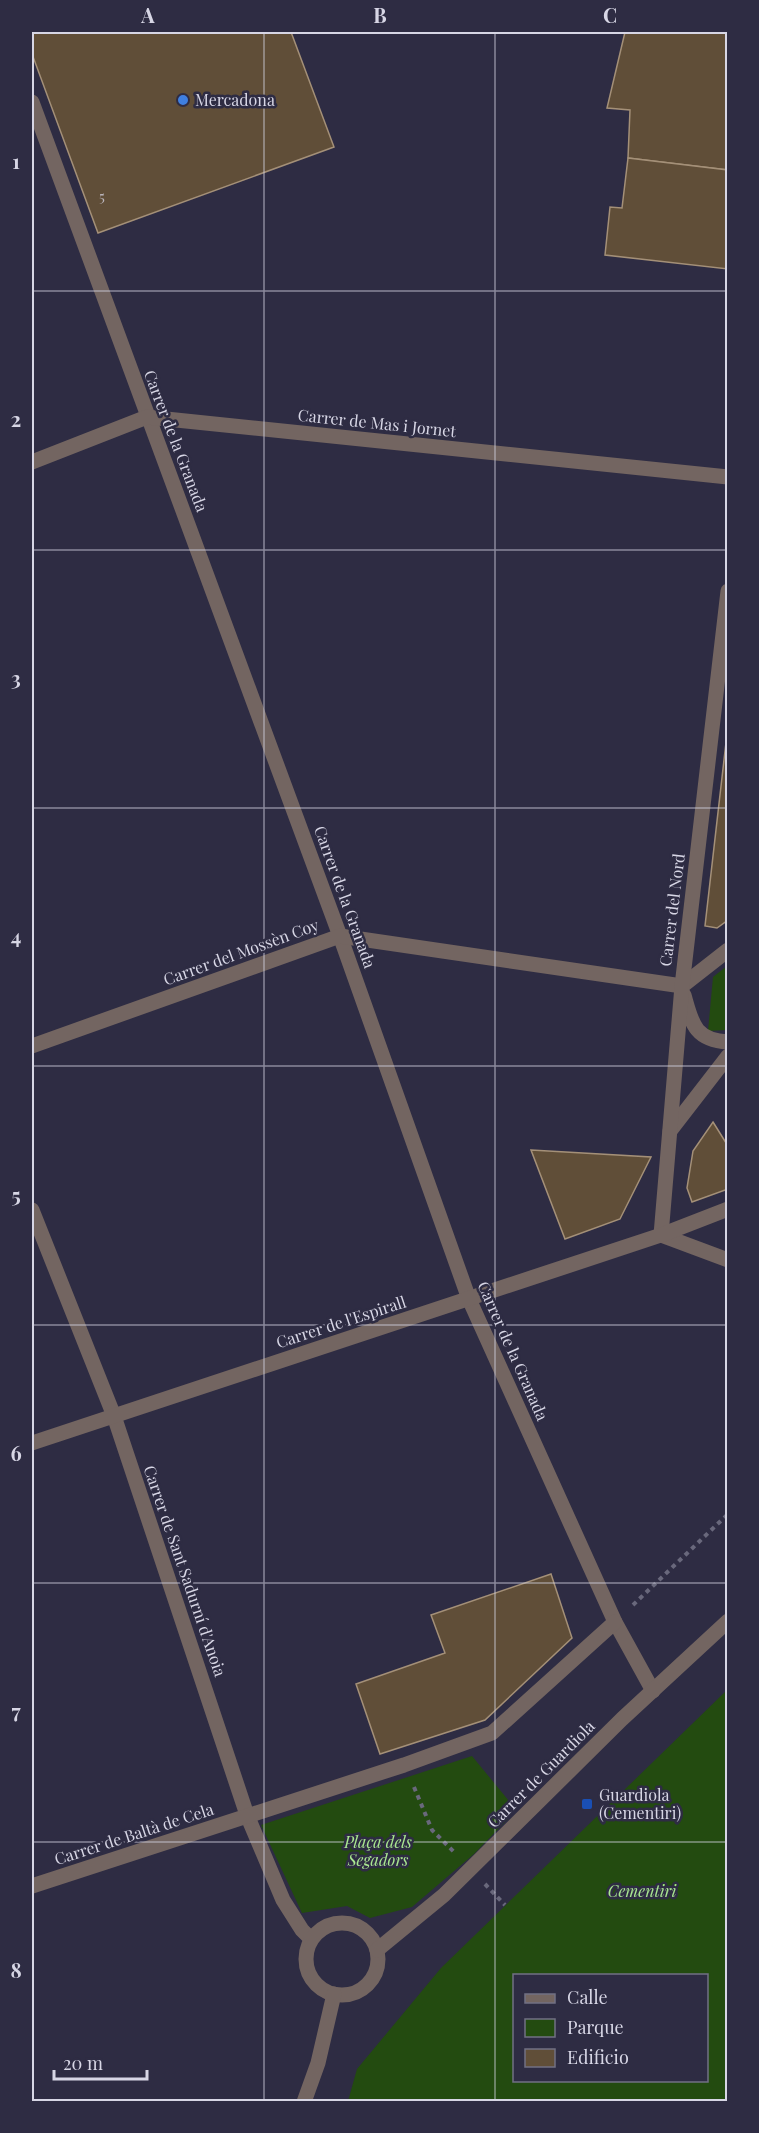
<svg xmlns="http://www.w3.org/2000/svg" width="759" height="2133" font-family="'Playfair Display',serif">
<rect width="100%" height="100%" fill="#2e2c43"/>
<g fill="#234b10" fill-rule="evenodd">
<polygon points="727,966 727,1030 708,1031 713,977"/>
<path d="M727,1690V2101H348L357,2069L441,1968ZM514,1976H706V2080H514Z"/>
<polygon points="472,1756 509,1801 508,1819 474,1854 412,1907 370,1918 347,1906 302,1913 261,1825"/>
</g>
<g fill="#604e38" stroke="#a49078" stroke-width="1.5">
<polygon points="33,32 291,32 334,147 98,233 32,54"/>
<polygon points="625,32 728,32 728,170 628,158 630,110 607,108"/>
<polygon points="628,158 728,170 728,269 605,255 610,207 622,208"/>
<polygon points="728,725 728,920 717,928 705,926"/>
<polygon points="713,1122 728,1146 728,1189 692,1202 687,1188 693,1151"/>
<polygon points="531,1150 651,1157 620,1219 565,1239"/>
<polygon points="551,1574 572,1638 485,1720 380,1754 356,1684 445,1653 431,1615"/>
</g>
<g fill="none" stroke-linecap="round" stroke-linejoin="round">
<g stroke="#69687c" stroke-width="4" stroke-dasharray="4.5 4.5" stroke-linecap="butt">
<polyline points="633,1605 728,1514"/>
<polyline points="414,1787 432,1830 455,1853"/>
<polyline points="485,1884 505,1905"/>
</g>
<g stroke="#736561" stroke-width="15">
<polyline points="32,102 340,936 469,1299 615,1622 653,1691"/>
<polyline points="32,462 147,417 728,477"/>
<polyline points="682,986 728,950"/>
<path d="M684,995C692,1023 694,1040 728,1042"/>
<polyline points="32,1046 340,936 682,986"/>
<polyline points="670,1131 728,1056"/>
<polyline points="32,1210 114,1416 247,1815 283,1900 302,1930 311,1939"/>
<polyline points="661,1235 682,986 728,591"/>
<polyline points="661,1235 728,1260"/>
<polyline points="32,1443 661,1235 728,1209"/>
<polyline points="32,1886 404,1765 492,1733 615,1622"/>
<circle cx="342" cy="1959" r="36"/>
<polyline points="377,1950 444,1895 622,1719 728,1621"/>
<polyline points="304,2102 318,2063 334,1994"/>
</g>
</g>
<path fill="none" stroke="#d7d6e5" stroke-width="1.5" stroke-opacity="0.55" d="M264,32V2102M495,32V2102M32,291H728M32,550H728M32,808H728M32,1066H728M32,1325H728M32,1583H728M32,1842H728"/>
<circle fill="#3f7fe0" stroke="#2e2c43" stroke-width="2" cx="183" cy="100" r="6"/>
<rect fill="#1a4fb4" stroke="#2e2c43" stroke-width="2" x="581" y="1798" width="12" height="12" rx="3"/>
<g text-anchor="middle" stroke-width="5" stroke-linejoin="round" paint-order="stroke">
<g font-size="14" fill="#b9b4ba">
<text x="102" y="202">5</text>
</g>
<g font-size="16" fill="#d7d6e5" stroke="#2e2c43" text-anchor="start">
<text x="195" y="106">Mercadona</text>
<text x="599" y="1801">Guardiola<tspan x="599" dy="18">(Cementiri)</tspan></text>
</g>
<g font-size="16" fill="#d7d6e5" stroke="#2e2c43">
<text transform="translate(377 423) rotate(6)" y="6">Carrer de Mas i Jornet</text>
<text transform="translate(176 441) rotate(69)" y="6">Carrer de la Granada</text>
<text transform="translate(345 897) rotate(70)" y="6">Carrer de la Granada</text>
<text transform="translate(672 910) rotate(-83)" y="6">Carrer del Nord</text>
<text transform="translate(241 952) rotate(-20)" y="6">Carrer del Mossèn Coy</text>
<text transform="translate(341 1322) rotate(-18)" y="6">Carrer de l'Espirall</text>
<text transform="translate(513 1351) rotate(66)" y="6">Carrer de la Granada</text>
<text transform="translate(185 1571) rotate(71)" y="6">Carrer de Sant Sadurní d'Anoia</text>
<text transform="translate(541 1774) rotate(-45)" y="6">Carrer de Guardiola</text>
<text transform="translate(134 1834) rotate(-18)" y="6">Carrer de Baltà de Cela</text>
</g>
<g font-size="16" font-style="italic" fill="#aae891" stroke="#2e2c43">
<text x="378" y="1848">Plaça dels<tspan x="378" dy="18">Segadors</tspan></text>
<text x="642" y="1897">Cementiri</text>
</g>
</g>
<rect width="759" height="2133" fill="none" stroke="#2e2c43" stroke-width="66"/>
<rect x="513" y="1974" width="195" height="108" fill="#2e2c43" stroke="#727084" stroke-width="1.5"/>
<rect x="525" y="1994" width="30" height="9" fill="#736561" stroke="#727084" stroke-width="1.5"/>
<text x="567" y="2004" font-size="18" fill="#d7d6e5">Calle</text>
<rect x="525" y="2019" width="30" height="18" fill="#234b10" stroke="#727084" stroke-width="1.5"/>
<text x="567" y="2034" font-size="18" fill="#d7d6e5">Parque</text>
<rect x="525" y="2049" width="30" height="18" fill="#604e38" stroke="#727084" stroke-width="1.5"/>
<text x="567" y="2064" font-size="18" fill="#d7d6e5">Edificio</text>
<path d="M54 2070v9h93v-9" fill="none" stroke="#d7d6e5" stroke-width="3"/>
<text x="63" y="2070" font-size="18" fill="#d7d6e5" stroke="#2e2c43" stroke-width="4.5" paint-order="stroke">20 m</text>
<rect x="33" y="33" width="693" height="2067" fill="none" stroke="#d7d6e5" stroke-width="2"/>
<g font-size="20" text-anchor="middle" font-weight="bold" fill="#d7d6e5">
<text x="148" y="23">A</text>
<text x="380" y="23">B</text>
<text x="610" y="23">C</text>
<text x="16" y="169">1</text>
<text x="16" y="427">2</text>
<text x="16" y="686">3</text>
<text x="16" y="944">4</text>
<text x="16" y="1203">5</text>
<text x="16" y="1461">6</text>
<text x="16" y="1719">7</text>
<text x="16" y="1978">8</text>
</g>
</svg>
